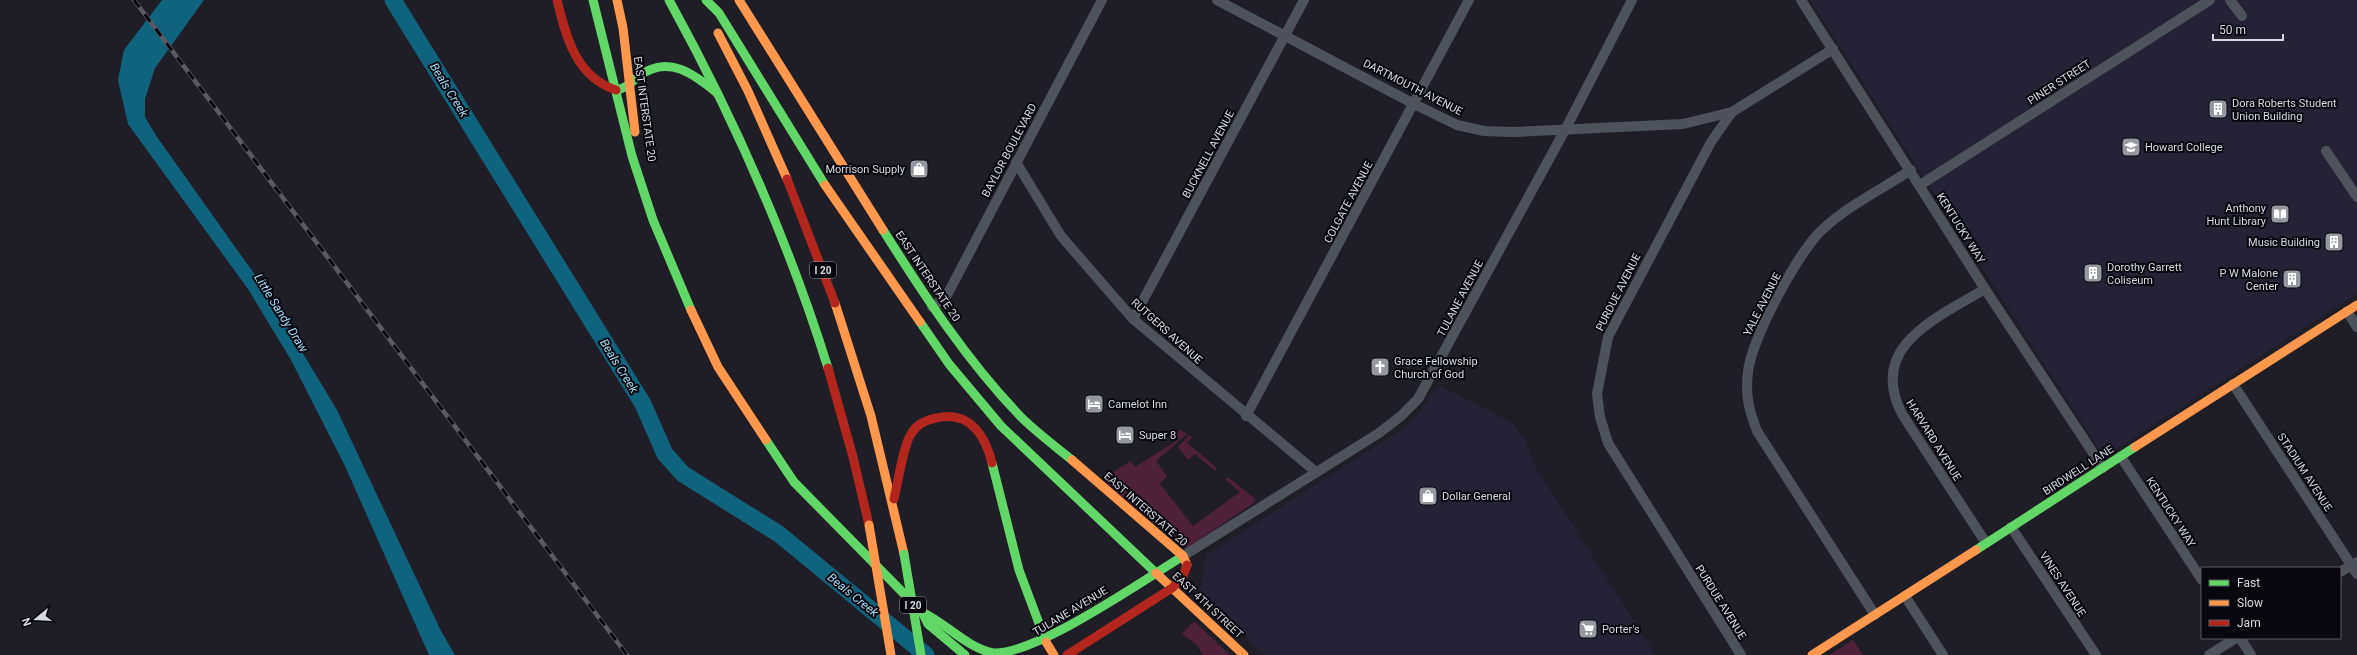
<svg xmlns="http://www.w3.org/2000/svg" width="2357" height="655" font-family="Roboto,sans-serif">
<rect width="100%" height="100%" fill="#1f1e26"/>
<g fill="#242234">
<polygon points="1810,0 2357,0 2357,294 2104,457"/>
<polygon points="1439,385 1514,424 1525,441 1537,470 1656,655 1264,655 1200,593 1206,555 1400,431 1420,412"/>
</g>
<g fill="#4f2138">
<polygon points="1181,430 1187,434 1156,461 1167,476 1160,484 1193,526 1240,492 1226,480 1228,477 1254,498 1255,502 1188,547 1183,548 1103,481 1105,477 1131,461 1135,467 1179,439 1175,433"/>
<polygon points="1189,435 1192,437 1187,443 1217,468 1215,471 1195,454 1188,460 1178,447"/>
<polygon points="1194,621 1230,655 1203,655 1197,645 1182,634"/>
<polygon points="1853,640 1863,655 1830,655 1831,654"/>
</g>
<polygon fill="#10637e" points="162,0 204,0 155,68 145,99 145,117 157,137 260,282 337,410 441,631 455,655 429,655 345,466 291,360 248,289 128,124 118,80 124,50"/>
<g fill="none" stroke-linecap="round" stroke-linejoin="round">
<polyline stroke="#10637e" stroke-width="17" points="393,0 643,404 665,454 683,474 779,534 926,655"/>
<g stroke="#4e525a" stroke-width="10">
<polyline points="1217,0 1414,104 1457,125 1484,131 1513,132 1683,124 1732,112"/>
<polyline points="1801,0 1985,289 2103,468"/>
<polyline points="2230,0 2242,16"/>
<polyline points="2326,151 2357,197"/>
<polyline points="1016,162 1061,236 1133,319 1316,472"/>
<polyline points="1920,185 2210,0"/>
<path d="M1985,289C1937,318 1867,346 1902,414L1986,543"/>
<polyline points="932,307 946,297 1102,0"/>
<polyline points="2347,311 2357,327"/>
<polyline points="1133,319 1304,0"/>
<polyline points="2233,384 2357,574"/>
<polyline points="1246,416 1469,0"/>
<polyline points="2121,457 2202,580"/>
<polyline points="2011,527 2096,655"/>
<polyline points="1183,556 1379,433 1401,416 1418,399 1565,130 1632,0"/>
<polyline points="2340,572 2357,562"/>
<polyline points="1905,596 1943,655"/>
<path d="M1875,615L1757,431C1749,411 1745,394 1748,372C1751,340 1799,250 1823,229C1849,205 1882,189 1911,170"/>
<polyline points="2240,638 2251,655"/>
<polyline points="1741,655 1608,443 1600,417 1597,394 1608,337 1711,142 1732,112 1833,49"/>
<polyline points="2209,655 2236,638"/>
</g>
<g stroke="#63d668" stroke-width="9">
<polyline points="593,0 632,156 653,220 691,310"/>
<path d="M669,0C734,118 788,240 828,368"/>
<polyline points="706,0 719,13 825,185"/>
<path d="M616,90C627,88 631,82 639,76C668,54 694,74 717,93"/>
<path d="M883,230C924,295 967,361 1021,417C1036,432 1055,446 1072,460"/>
<polyline points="920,322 949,364 1001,426 1156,573"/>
<polyline points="766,440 794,482 922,612 928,624 965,655"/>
<polyline points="992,463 1019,570 1046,642"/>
<polyline points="1976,550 2135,447"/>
<path d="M922,612C947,624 966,647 993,653C1036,655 1144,580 1183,556"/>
</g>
<g stroke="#ff974d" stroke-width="9">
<polyline points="617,0 623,28 635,132"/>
<polyline points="739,0 883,230"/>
<polyline points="718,33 748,91 787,179"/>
<polyline points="825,185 920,322"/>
<polyline points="835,303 871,416 904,554"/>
<polyline points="691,310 718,367 766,440"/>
<polyline points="2135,447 2357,305"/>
<polyline points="1072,460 1183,556 1187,565"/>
<polyline points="1156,573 1244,655"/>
<polyline points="1046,642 1054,655"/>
<polyline points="1812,655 1976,550"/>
</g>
<g stroke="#b3261e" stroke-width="9">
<path d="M557,0C566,37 576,77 616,90"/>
<polyline points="787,179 835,303"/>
<polyline points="828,368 853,457 869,525"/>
<path d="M894,499C898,483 903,446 911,434C916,425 926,420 936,418C969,410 985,435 992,463"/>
<polyline points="1067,655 1172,588 1182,579 1187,565"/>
</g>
<g stroke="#5a5a62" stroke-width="4.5">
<polyline id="rail" points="134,0 627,655"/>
</g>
<use href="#rail" stroke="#07070d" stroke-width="3" stroke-dasharray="9" stroke-linecap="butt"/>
<polyline stroke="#63d668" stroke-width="9" points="904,554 921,655"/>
<polyline stroke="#ff974d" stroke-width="9" points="869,525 891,655"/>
</g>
<defs>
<g id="building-square" transform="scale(1)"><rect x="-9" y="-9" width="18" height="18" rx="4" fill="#9797a0" stroke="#07070d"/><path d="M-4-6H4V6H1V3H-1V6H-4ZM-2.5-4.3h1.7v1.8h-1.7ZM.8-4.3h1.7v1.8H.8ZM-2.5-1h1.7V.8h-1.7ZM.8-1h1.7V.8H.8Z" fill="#fff"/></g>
<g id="university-square" transform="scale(1)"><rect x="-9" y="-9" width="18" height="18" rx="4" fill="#9797a0" stroke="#07070d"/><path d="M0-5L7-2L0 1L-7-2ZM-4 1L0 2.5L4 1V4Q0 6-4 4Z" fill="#fff"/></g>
<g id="shop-square" transform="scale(1)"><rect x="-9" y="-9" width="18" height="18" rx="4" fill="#9797a0" stroke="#07070d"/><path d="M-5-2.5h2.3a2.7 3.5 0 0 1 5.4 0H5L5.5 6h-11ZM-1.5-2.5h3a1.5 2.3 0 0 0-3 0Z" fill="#fff"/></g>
<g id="library-square" transform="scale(1)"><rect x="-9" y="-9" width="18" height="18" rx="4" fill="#9797a0" stroke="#07070d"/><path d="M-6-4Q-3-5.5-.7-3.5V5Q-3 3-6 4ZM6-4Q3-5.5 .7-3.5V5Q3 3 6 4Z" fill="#fff"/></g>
<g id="church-square" transform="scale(1)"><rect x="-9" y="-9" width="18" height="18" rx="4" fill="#9797a0" stroke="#07070d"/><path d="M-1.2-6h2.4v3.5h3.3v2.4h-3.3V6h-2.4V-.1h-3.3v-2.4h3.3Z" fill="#fff"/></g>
<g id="hotel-square" transform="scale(1)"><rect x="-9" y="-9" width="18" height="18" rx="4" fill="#9797a0" stroke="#07070d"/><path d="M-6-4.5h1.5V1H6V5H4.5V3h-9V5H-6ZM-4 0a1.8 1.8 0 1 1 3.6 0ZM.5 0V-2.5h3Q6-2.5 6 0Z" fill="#fff"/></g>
<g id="supermarket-square" transform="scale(1)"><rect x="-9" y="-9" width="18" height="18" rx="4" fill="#9797a0" stroke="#07070d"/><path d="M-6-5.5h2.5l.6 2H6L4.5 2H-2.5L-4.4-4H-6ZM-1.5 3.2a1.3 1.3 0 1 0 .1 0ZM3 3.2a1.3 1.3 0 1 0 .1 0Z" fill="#fff"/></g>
</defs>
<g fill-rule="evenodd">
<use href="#building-square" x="2218" y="109"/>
<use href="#university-square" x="2131" y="147"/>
<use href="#shop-square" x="919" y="169"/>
<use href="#library-square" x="2280" y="214"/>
<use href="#building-square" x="2334" y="242"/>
<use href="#building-square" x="2093" y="273"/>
<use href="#building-square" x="2292" y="279"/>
<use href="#church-square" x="1380" y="367"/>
<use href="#hotel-square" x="1094" y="404"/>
<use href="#hotel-square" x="1125" y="435"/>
<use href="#shop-square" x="1428" y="496"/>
<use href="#supermarket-square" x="1588" y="629"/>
</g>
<g text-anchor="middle" stroke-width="4" stroke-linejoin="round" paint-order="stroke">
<g fill="#07070d" stroke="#9999a1" stroke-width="1">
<rect x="810" y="262" width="26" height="16" rx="3"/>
<rect x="900" y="597" width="26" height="16" rx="3"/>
</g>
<g font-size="10" font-weight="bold" fill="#d8d8e1">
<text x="823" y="274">I 20</text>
<text x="913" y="609">I 20</text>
</g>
<g font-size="11" fill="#d8d8e1" stroke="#07070d">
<text transform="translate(2059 82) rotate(-33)" y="4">PINER STREET</text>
<text transform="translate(1413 87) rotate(27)" y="4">DARTMOUTH AVENUE</text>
<text transform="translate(645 109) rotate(82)" y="4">EAST INTERSTATE 20</text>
<text transform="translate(1009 150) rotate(-62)" y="4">BAYLOR BOULEVARD</text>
<text transform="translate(1208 154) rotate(-62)" y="4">BUCKNELL AVENUE</text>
<text transform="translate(1348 202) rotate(-62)" y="4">COLGATE AVENUE</text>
<text transform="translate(1961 228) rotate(58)" y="4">KENTUCKY WAY</text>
<text transform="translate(928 276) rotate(56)" y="4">EAST INTERSTATE 20</text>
<text transform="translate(1618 292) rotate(-63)" y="4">PURDUE AVENUE</text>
<text transform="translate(1460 298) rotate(-62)" y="4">TULANE AVENUE</text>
<text transform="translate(1762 304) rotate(-63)" y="4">YALE AVENUE</text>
<text transform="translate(1167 331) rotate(42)" y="4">RUTGERS AVENUE</text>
<text transform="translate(1934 440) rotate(58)" y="4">HARVARD AVENUE</text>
<text transform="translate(2078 470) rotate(-33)" y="4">BIRDWELL LANE</text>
<text transform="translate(2305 472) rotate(57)" y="4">STADIUM AVENUE</text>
<text transform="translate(1146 509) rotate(41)" y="4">EAST INTERSTATE 20</text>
<text transform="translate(2171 512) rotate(57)" y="4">KENTUCKY WAY</text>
<text transform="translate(2063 584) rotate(57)" y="4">VINES AVENUE</text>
<text transform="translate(1721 602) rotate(58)" y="4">PURDUE AVENUE</text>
<text transform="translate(1208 605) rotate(43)" y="4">EAST 4TH STREET</text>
<text transform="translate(1070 611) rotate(-31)" y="4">TULANE AVENUE</text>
</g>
<g font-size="11" fill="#d8d8e1" stroke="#07070d" text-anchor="start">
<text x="2232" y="107">Dora Roberts Student<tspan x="2232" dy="13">Union Building</tspan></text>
<text x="2145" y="151">Howard College</text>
<text x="905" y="173" text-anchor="end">Morrison Supply</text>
<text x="2266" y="212" text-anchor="end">Anthony<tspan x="2266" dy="13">Hunt Library</tspan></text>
<text x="2320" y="246" text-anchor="end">Music Building</text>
<text x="2107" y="271">Dorothy Garrett<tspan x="2107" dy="13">Coliseum</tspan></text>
<text x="2278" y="277" text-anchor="end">P W Malone<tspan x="2278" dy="13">Center</tspan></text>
<text x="1394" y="365">Grace Fellowship<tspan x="1394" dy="13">Church of God</tspan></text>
<text x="1108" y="408">Camelot Inn</text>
<text x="1139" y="439">Super 8</text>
<text x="1442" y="500">Dollar General</text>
<text x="1602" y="633">Porter's</text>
</g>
<g font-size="12" font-style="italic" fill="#9fdcf7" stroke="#07070d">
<text transform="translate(449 90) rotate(58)" y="4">Beals Creek</text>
<text transform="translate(281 313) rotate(58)" y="4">Little Sandy Draw</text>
<text transform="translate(619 366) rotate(58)" y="4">Beals Creek</text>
<text transform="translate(853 595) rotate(39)" y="4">Beals Creek</text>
</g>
</g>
<rect x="2201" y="567" width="140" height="72" fill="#07070d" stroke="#5b5b62"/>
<rect x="2209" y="580" width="20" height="6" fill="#63d668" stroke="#5b5b62"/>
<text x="2237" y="587" font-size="12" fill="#d8d8e1">Fast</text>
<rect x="2209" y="600" width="20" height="6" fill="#ff974d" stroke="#5b5b62"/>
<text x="2237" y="607" font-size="12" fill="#d8d8e1">Slow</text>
<rect x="2209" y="620" width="20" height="6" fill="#b3261e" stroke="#5b5b62"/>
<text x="2237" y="627" font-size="12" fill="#d8d8e1">Jam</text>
<g transform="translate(36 619) rotate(252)" stroke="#07070d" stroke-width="3" paint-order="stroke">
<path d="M0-3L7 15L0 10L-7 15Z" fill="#d8d8e1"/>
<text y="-6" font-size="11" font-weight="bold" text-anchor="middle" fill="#d8d8e1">N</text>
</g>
<path d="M2213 34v6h70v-6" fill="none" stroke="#d8d8e1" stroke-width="2"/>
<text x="2219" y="34" font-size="12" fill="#d8d8e1" stroke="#07070d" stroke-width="3" paint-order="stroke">50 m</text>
</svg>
